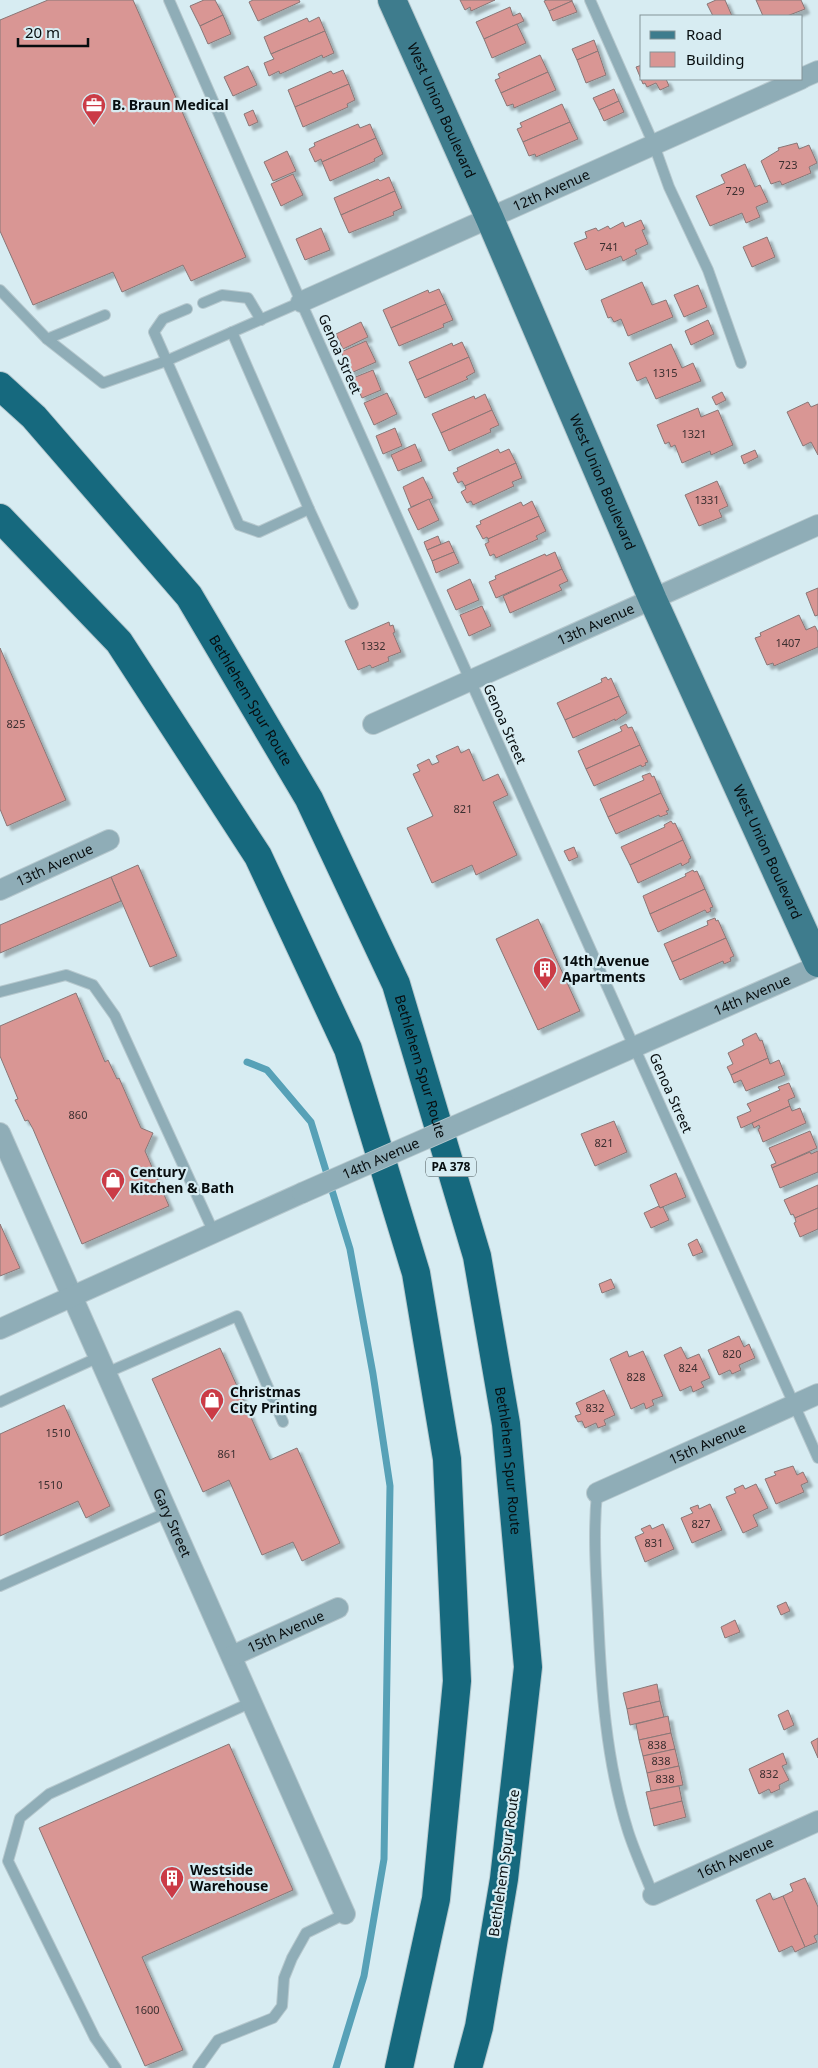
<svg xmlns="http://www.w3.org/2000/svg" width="818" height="2068" font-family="'Noto Sans',sans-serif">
<defs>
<filter id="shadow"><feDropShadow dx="4.5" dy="4.5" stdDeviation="1" flood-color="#0004"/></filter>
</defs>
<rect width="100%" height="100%" fill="#d7ecf2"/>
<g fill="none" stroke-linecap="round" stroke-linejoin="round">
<polyline stroke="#57a1b7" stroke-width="7" points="247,1062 267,1070 311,1122 350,1249 373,1374 390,1486 384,1859 364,1976 336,2068"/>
</g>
<g fill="#d99694" stroke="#897676" filter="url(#shadow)">
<polygon points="48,0 133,0 246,257 191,281 183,265 122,292 113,272 33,305 0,231 0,20"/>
<polygon points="204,0 215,0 223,15 200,26 190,6"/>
<polygon points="253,0 299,0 300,2 258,21 249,2"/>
<polygon points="460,0 495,0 471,11 470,7 465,10"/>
<polygon points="547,0 572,0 572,1 549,11 544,1"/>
<polygon points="716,0 725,0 732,16 713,16 707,4"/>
<polygon points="756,0 801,0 805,9 787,16 763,16"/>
<polygon points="572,1 577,12 553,21 549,11"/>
<polygon points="510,7 513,16 520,13 524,21 484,39 476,22"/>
<polygon points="223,15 231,34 208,44 200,26"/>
<polygon points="319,17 325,31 271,54 264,37 307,18 309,22"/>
<polygon points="517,24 526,43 492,58 484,39"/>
<polygon points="325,31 334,53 323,58 322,55 280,74 279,71 269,76 264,63 274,59 271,54"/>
<polygon points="594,40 598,51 577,60 572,49"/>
<polygon points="598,51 606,75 586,83 577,60"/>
<polygon points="540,55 548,72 501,93 495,80 500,78 498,74"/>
<polygon points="642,65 642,79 666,79 669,86 660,90 656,83 647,87 645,83 643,84 636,67"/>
<polygon points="248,66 257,85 233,96 224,77"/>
<polygon points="343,70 349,84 295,107 288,90 331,71 333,74"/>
<polygon points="548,72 556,90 514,108 513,104 507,106 501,93"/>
<polygon points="349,84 355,100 347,104 348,107 303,127 295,107"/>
<polygon points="614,89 619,101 599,110 593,98"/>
<polygon points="619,101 624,112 604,121 599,110"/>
<polygon points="562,104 570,122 523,142 517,129 522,127 520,123"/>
<polygon points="253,110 258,122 249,126 244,114"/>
<polygon points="570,122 578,139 536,157 535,154 529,156 523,142"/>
<polygon points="358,124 360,128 370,124 376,138 322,162 321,159 315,162 309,149 315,146 314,143"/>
<polygon points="376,138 383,154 374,159 375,161 330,181 322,162"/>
<polygon points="797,143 799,149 809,145 817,163 809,167 811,173 782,185 780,181 771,184 761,161 779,150 778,148"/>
<polygon points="287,151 296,171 273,181 264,162"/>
<polygon points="745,164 755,187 760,185 768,202 756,207 760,217 746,223 742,213 710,226 696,196 725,183 721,175"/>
<polygon points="293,174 303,195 281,206 271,184"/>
<polygon points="389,177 395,191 341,215 334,198 378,179 380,181"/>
<polygon points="395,191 402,208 393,212 394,215 349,233 341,215"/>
<polygon points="641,220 645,229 642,230 648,244 635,250 637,254 623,261 621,256 586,270 574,243 587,238 585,232 596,228 598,231 608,226 610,229 623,222 625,227"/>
<polygon points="321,228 330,250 305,260 296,239"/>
<polygon points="767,237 775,257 752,267 743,247"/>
<polygon points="642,282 652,305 666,300 673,317 628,336 621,319 614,322 611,317 608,318 601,300"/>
<polygon points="698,285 707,307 684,317 674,295"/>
<polygon points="439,289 446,304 391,328 383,310 428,290 429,293"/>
<polygon points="446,304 453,320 443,324 444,327 399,346 391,328"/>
<polygon points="708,320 714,334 691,345 685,331"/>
<polygon points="361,322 368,337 343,349 336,334"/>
<polygon points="366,341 376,362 351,373 341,352"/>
<polygon points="462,342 469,357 417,380 409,362 452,343 453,346"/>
<polygon points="671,344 682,368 693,363 701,381 656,399 646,377 637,381 629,363"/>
<polygon points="469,357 475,372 466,377 468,379 425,398 417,380"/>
<polygon points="373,370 381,390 362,398 353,378"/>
<polygon points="722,392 726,400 716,405 712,397"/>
<polygon points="387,393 397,414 374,425 364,403"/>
<polygon points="485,394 492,410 441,433 432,414 474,396 475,399"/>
<polygon points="808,402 811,407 818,404 818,455 811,442 803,446 787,412"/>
<polygon points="698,408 701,417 718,410 733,445 711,455 710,451 682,463 675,445 671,447 669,442 665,444 657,425"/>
<polygon points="492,410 499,425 490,429 491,432 449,451 441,433"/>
<polygon points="395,428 402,446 383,454 376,436"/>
<polygon points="415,444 422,461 398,471 391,455"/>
<polygon points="498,449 500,453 509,449 516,463 465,486 462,481 458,483 453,473 458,471 457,468"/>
<polygon points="755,450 758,457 744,464 741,456"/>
<polygon points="516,463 522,478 512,482 514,486 473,505 471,501 467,503 461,492 466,489 465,486"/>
<polygon points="423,477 433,498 411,507 403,487"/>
<polygon points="717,481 728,506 719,510 722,517 699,526 685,495"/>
<polygon points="429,499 439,520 418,530 408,509"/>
<polygon points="532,501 539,516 488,539 487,537 483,539 476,526 481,524 480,521 521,502 523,506"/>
<polygon points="539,516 546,531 536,536 538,539 496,558 494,554 490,556 485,544 489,542 488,539"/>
<polygon points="438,536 441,544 427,550 424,542"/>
<polygon points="449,541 454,552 432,561 427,550"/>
<polygon points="454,552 459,563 436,573 432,561"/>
<polygon points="555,552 562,569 496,598 489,582 496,579 495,576 545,554 546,556"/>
<polygon points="562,569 568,581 559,585 562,590 510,613 503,596"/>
<polygon points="470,579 479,600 456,610 447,590"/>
<polygon points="818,588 818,615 815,616 806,593"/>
<polygon points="482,606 491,626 469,636 460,615"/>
<polygon points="799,615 806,630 815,626 818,632 818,647 774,666 773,663 767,665 755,638 761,636 760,633"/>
<polygon points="389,622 390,626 393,625 395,632 393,633 401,652 388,657 389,661 372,668 370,665 358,670 345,641"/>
<polygon points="0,648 66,800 7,826 0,809"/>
<polygon points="606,677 608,680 611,678 619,696 565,720 557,703 602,682 601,679"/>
<polygon points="619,696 627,713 615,721 615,719 573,738 565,720"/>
<polygon points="626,724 628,728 632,727 640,745 586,769 578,751 622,731 620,727"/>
<polygon points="640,745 648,762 645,763 646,765 642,767 641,765 594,786 586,769"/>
<polygon points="458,746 461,753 469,749 483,781 498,774 508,795 493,802 517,855 476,875 472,865 432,883 407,828 433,816 413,774 420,771 417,765 429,759 432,765 439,762 436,756"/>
<polygon points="650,773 652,777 654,776 661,793 608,817 600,799 644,780 642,776"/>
<polygon points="661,793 669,810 666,811 668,814 660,817 659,815 616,834 608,817"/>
<polygon points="671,821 673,824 675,823 683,840 630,865 621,847 665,827 664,825"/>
<polygon points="683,840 691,858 689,859 689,862 682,866 681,863 638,883 630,865"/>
<polygon points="574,847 578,857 569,861 564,851"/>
<polygon points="138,865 177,956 150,967 111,877"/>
<polygon points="693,870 694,872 697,871 705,889 650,914 643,896 686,876 685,874"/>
<polygon points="111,877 121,901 0,953 0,925"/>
<polygon points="705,889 713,907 710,908 711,911 707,913 705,910 658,932 650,914"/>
<polygon points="715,918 716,921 718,920 726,938 672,962 664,944 708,925 707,921"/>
<polygon points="538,919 580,1011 538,1030 496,939"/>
<polygon points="726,938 734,956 730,958 731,961 724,964 723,961 680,980 672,962"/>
<polygon points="76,993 105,1062 108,1060 117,1079 119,1078 141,1128 153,1133 145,1151 169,1206 82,1244 33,1129 28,1120 25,1121 20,1110 15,1100 18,1099 0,1056 0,1026"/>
<polygon points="756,1033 760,1041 762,1040 768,1058 731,1075 727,1067 733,1064 728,1053 744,1045 742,1040"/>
<polygon points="768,1058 770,1064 779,1060 785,1075 746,1091 741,1080 734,1083 731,1075"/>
<polygon points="789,1083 795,1097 788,1100 790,1106 741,1128 737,1117 751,1111 747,1104 780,1090 778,1087"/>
<polygon points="790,1106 792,1111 800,1108 806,1123 763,1142 758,1129 760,1128 759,1125 754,1128 752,1123"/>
<polygon points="614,1121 627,1152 595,1166 581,1134"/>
<polygon points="810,1131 817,1148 772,1168 771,1165 776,1163 769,1148"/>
<polygon points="818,1151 818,1172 780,1188 772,1168 810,1152 811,1154"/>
<polygon points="676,1173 686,1197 660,1208 650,1185"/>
<polygon points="818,1185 818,1208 795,1218 793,1214 791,1215 784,1200"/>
<polygon points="659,1206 660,1208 663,1207 669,1220 651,1228 644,1213"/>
<polygon points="818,1208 818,1229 800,1237 794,1223 796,1222 795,1218"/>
<polygon points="0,1224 20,1268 0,1276"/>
<polygon points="697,1239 703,1252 693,1256 688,1244"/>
<polygon points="611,1279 615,1288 602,1293 599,1284"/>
<polygon points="739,1336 744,1347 749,1344 755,1358 739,1365 741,1370 732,1374 730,1370 719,1375 708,1350"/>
<polygon points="681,1347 687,1359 699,1354 710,1378 701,1382 704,1387 693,1392 691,1386 680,1391 664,1355"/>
<polygon points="220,1348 270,1460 297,1448 340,1543 302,1561 293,1542 262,1555 229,1480 203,1492 152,1379"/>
<polygon points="627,1351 629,1357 643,1351 663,1396 652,1400 654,1405 646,1409 644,1403 631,1409 610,1359"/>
<polygon points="604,1390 615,1415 604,1420 606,1425 598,1428 596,1423 585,1428 582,1421 578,1422 575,1416 581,1414 576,1403"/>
<polygon points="64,1405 110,1506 86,1518 78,1501 0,1536 0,1434"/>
<polygon points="793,1466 797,1475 803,1472 808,1482 801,1485 804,1492 776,1504 765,1479 776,1475 774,1472"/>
<polygon points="756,1484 768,1508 753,1515 758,1526 743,1533 726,1497 736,1493 734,1489 743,1485 745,1489"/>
<polygon points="710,1504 722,1530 692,1543 681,1518 693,1513 690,1508 698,1505 699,1509"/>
<polygon points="663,1524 674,1549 645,1562 635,1537 644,1533 641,1529 650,1525 652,1529"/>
<polygon points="786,1602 790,1611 781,1615 777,1606"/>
<polygon points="735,1620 740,1632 725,1638 721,1627"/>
<polygon points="657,1684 660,1701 627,1709 623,1693"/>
<polygon points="660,1701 664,1717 630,1725 627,1709"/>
<polygon points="788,1710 794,1725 784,1730 778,1715"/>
<polygon points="668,1716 671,1733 639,1740 636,1724"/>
<polygon points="671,1733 675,1749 643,1756 639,1740"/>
<polygon points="818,1738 818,1758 811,1742"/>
<polygon points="229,1744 293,1890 142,1957 183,2050 145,2066 39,1828"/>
<polygon points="675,1749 679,1766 647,1773 643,1756"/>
<polygon points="783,1753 787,1764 782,1766 789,1780 779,1785 780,1789 771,1793 769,1789 759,1794 749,1769"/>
<polygon points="679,1766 683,1785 651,1791 647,1773"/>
<polygon points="679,1786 682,1801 650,1809 646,1792"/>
<polygon points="682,1801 686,1817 654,1826 650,1809"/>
<polygon points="805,1878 818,1907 818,1934 814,1936 817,1942 805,1947 783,1896 793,1891 790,1884"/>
<polygon points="770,1893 773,1900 783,1896 805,1947 795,1952 792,1946 779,1952 756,1900"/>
</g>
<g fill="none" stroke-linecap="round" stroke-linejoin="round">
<g stroke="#b6c8ce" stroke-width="12">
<g id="service">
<polyline points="169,0 301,302 818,1458"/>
<polyline points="590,0 654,145 669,187 708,270 741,363"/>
<polyline points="0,290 47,339 103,383 166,361 301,302"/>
<polyline points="203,303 222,295 248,298 261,320"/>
<polyline points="187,309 163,319 154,332 239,525 259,532 309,509"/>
<polyline points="232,332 309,509 353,604"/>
<polyline points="47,339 105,315"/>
<polyline points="0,992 66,975 93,985 115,1016 214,1233"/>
<polyline points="106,1373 237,1316 283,1422"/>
<polyline points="0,1402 99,1357"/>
<path d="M597,1493C593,1534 596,1574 598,1614C601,1687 606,1761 628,1831C635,1853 645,1874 653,1895"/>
<polyline points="0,1586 168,1512"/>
<polyline points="116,2068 95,2038 8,1861 20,1818 49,1794 252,1702"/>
<polyline points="198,2068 218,2040 273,2018 282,2006 284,1978 292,1958 306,1933 345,1914"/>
</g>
</g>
<g stroke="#b6c8ce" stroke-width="22">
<g id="minor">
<polyline points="802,78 818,71"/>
<path id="s1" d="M301,302L801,79"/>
<path id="s2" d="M373,724L818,525"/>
<path id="s3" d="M0,890L109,840"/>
<path id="s4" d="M505,1104L818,966"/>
<path id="s5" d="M0,1133L345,1914"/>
<polyline points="0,1329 302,1193"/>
<path id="s6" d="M597,1493L818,1394"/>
<path id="s7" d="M232,1656L338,1608"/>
<path id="s8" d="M653,1895L818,1821"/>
</g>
</g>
<g stroke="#b6c8ce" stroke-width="30">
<g id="primary">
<path id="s9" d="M392,0L490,219L653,600L818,963"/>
</g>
</g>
<g stroke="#b6c8ce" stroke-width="30">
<g id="motorway">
<path id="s10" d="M0,386L34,417L189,596L309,799L396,984L477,1256L506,1424L528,1667L504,1879L479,2027L468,2068"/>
<polyline points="0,518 119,642 258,856 348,1049 416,1273 447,1459 457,1681 436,1899 399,2068"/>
</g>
</g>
<use href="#service" stroke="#8fadb7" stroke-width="10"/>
<use href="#minor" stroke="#8fadb7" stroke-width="20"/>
<use href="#primary" stroke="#3e7c8d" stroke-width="28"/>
<use href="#motorway" stroke="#16697e" stroke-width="28"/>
<g stroke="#b6c8ce" stroke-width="22" stroke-linecap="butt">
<g id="minor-bridge">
<path id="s11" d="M302,1193L505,1104"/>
</g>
</g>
<use href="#minor-bridge" stroke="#8fadb7" stroke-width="20"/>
</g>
<defs>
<g id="office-pin" transform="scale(1.25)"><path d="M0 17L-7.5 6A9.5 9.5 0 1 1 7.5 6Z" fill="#cb3b46" stroke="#d7ecf2"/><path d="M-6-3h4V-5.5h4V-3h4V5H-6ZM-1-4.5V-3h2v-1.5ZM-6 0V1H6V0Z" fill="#fff"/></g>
<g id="building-pin" transform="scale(1.25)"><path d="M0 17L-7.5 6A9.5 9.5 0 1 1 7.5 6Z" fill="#cb3b46" stroke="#d7ecf2"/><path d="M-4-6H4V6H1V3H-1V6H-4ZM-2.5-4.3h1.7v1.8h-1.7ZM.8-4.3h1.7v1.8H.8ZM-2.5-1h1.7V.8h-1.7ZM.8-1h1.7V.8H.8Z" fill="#fff"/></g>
<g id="shop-pin" transform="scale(1.25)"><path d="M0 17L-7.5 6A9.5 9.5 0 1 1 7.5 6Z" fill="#cb3b46" stroke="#d7ecf2"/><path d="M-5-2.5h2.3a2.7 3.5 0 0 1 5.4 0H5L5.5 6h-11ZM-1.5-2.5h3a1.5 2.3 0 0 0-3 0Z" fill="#fff"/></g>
</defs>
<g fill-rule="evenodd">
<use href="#office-pin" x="94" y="105"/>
<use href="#building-pin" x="545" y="969"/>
<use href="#shop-pin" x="113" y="1180"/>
<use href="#shop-pin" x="212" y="1400"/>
<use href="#building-pin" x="172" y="1878"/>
</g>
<g text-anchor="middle" stroke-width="4.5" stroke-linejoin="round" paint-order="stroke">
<g font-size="11" fill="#3c2f30">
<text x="788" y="169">723</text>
<text x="735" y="195">729</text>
<text x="609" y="251">741</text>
<text x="665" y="377">1315</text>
<text x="694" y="438">1321</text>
<text x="707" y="504">1331</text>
<text x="788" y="647">1407</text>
<text x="373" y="650">1332</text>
<text x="16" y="728">825</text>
<text x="463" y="813">821</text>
<text x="78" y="1119">860</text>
<text x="604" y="1147">821</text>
<text x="732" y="1358">820</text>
<text x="688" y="1372">824</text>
<text x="636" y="1381">828</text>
<text x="595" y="1412">832</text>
<text x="58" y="1437">1510</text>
<text x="227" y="1458">861</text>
<text x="50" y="1489">1510</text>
<text x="701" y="1528">827</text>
<text x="654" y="1547">831</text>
<text x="657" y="1749">838</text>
<text x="661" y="1765">838</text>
<text x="769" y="1778">832</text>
<text x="665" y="1783">838</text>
<text x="147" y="2014">1600</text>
</g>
<rect fill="#d7ecf2" stroke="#455053" stroke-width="1" x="426" y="1157.5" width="50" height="19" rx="4"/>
<g font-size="12" font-weight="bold" fill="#070d0f">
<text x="451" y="1171">PA 378</text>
</g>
<g font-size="14" font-weight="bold" fill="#070d0f" stroke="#d7ecf2" text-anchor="start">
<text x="112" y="110">B. Braun Medical</text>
<text x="562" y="966">14th Avenue<tspan x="562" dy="16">Apartments</tspan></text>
<text x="130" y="1177">Century<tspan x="130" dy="16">Kitchen &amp; Bath</tspan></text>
<text x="230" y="1397">Christmas<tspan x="230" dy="16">City Printing</tspan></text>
<text x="190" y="1875">Westside<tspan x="190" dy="16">Warehouse</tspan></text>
</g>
<g font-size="14" fill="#070d0f" stroke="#d7ecf2">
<text dy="5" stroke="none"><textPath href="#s9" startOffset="121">West Union Boulevard</textPath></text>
<text dy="5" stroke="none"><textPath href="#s1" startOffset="274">12th Avenue</textPath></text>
<text transform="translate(340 354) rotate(66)" y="5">Genoa Street</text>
<text dy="5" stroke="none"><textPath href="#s9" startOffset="526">West Union Boulevard</textPath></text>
<text dy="5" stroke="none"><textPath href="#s2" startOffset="244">13th Avenue</textPath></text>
<text dy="5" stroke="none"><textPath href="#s10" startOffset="404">Bethlehem Spur Route</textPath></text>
<text transform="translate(505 724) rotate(66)" y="5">Genoa Street</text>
<text dy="5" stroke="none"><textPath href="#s9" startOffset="931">West Union Boulevard</textPath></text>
<text dy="5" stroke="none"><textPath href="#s3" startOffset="60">13th Avenue</textPath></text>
<text dy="5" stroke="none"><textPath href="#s4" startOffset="270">14th Avenue</textPath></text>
<text dy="5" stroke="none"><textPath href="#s10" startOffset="809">Bethlehem Spur Route</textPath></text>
<text transform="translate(671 1093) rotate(66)" y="5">Genoa Street</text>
<text dy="5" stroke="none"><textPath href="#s11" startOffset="86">14th Avenue</textPath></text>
<text dy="5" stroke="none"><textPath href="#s6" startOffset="121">15th Avenue</textPath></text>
<text dy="5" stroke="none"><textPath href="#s10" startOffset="1214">Bethlehem Spur Route</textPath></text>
<text dy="5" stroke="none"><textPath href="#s5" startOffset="426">Gary Street</textPath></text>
<text dy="5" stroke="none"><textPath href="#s7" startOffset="59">15th Avenue</textPath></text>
<text dy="5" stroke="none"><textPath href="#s8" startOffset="90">16th Avenue</textPath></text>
<text transform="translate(504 1863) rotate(-82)" y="5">Bethlehem Spur Route</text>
</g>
</g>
<rect x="640" y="15" width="162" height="65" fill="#d7ecf2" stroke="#849397"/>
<rect x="650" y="31" width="25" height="8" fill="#3e7c8d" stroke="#849397"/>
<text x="686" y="40" font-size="15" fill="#070d0f">Road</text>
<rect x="650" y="52" width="25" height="15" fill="#d99694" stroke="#849397"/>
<text x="686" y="65" font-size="15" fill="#070d0f">Building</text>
<path d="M18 38v8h70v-8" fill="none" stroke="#070d0f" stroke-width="2.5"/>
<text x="25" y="38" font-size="15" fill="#070d0f" stroke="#d7ecf2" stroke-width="4" paint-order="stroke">20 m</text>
</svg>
